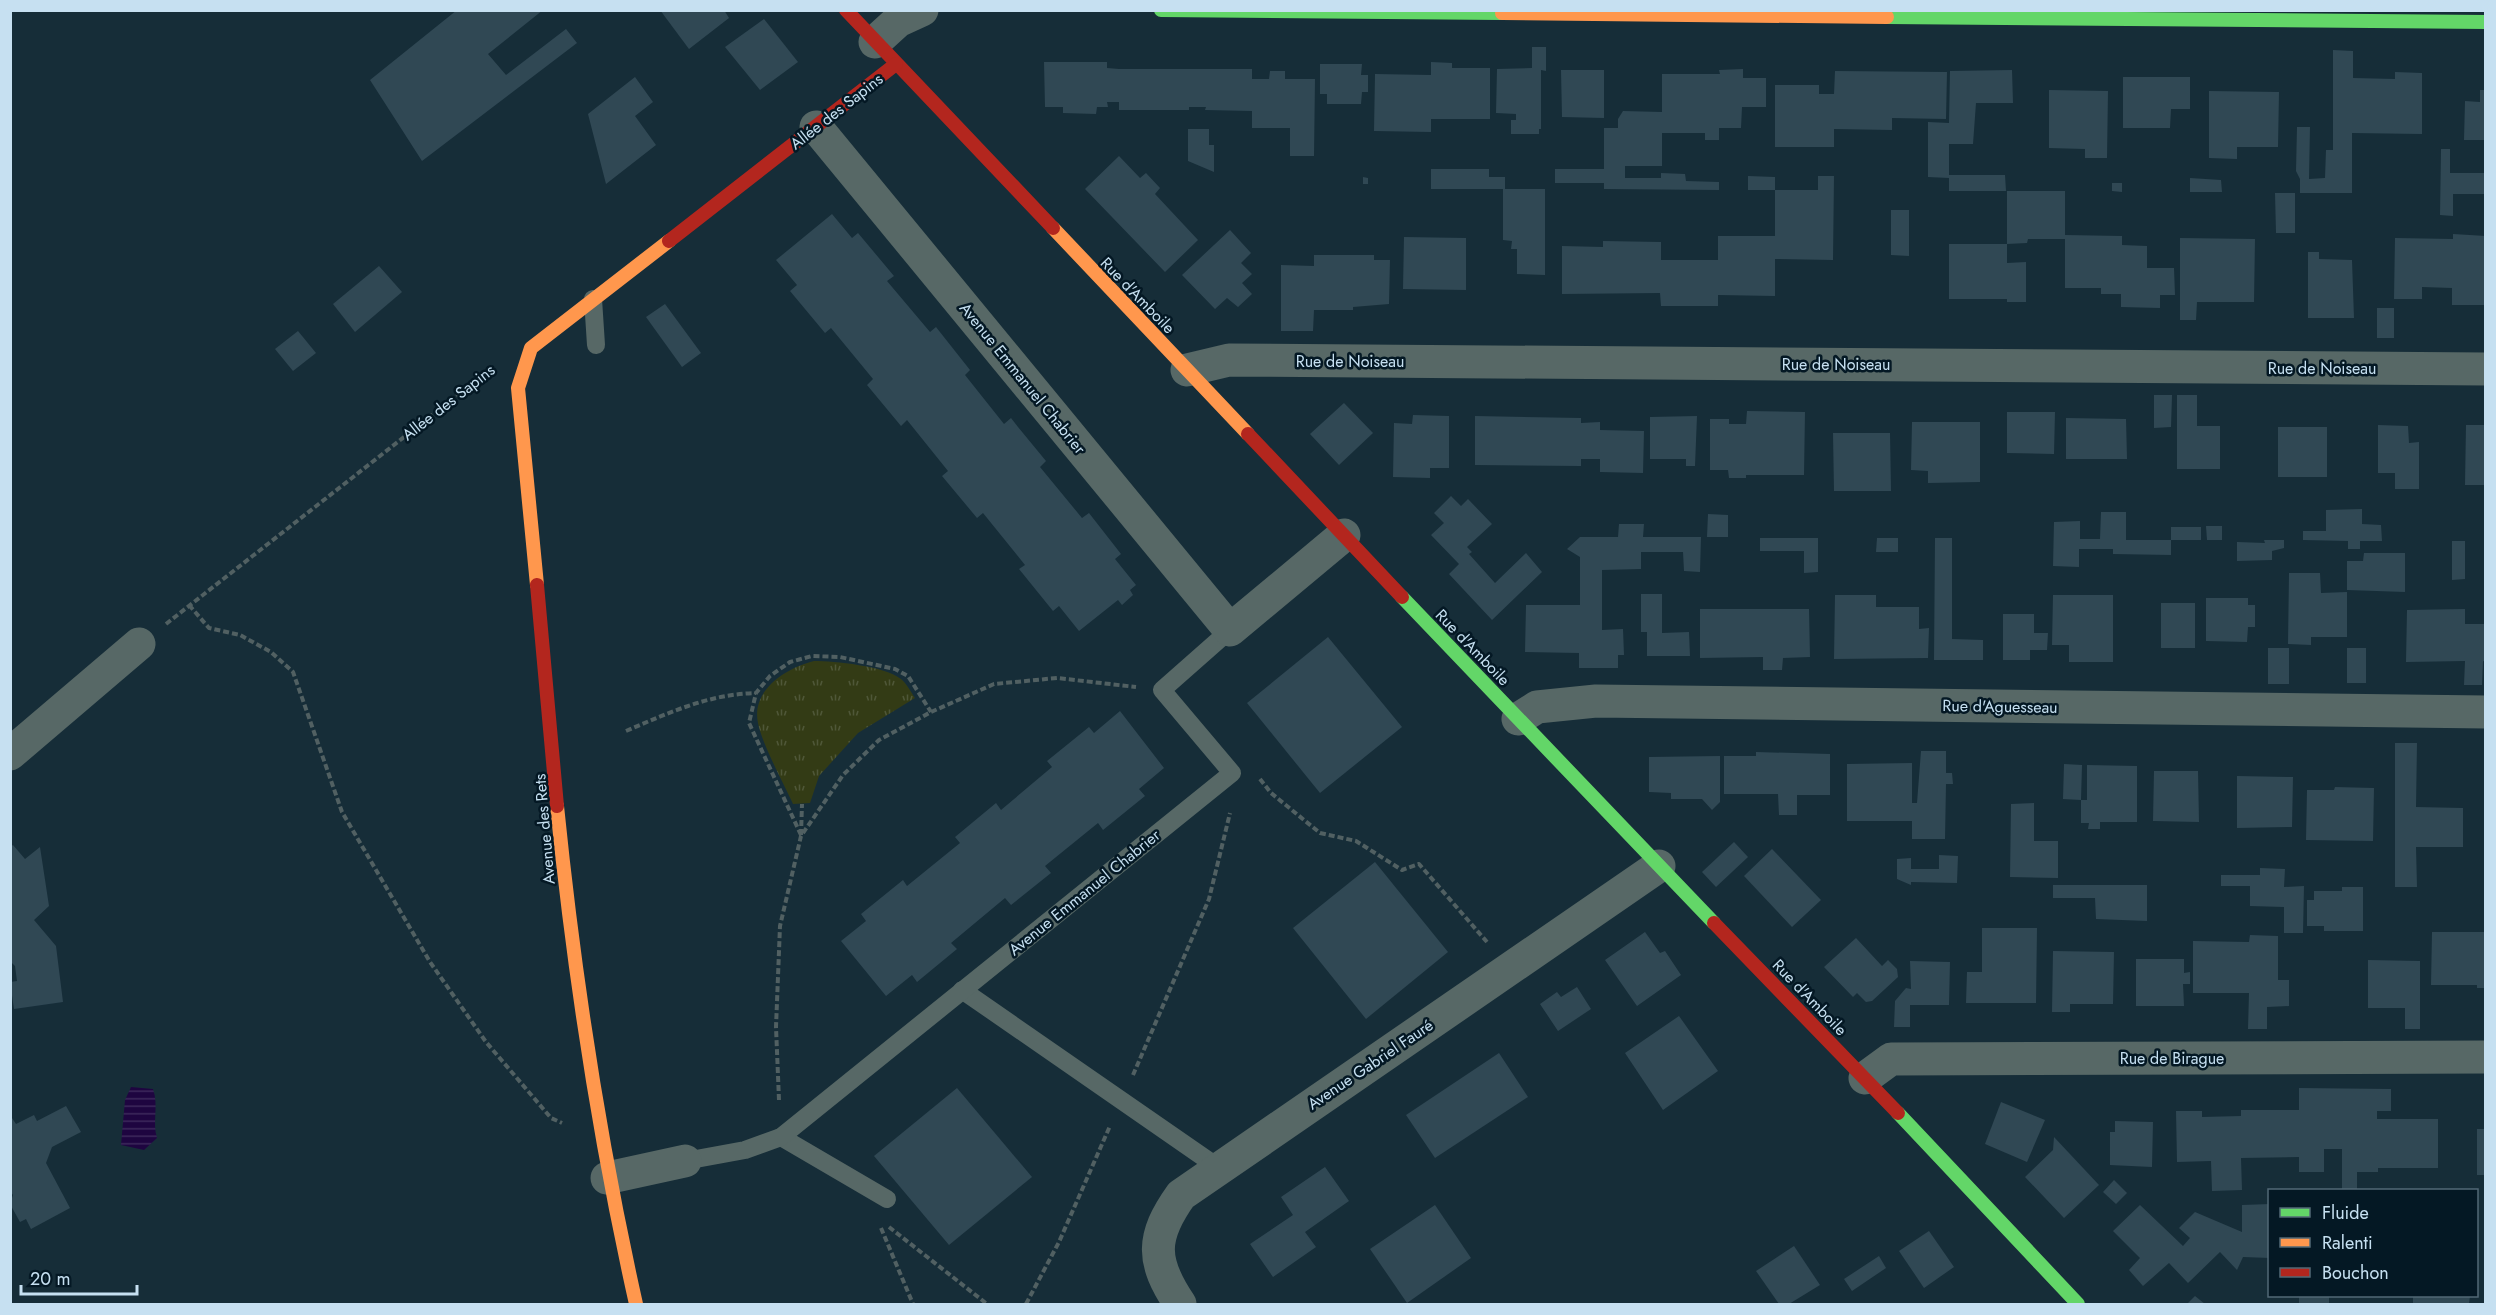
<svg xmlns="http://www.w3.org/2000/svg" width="2496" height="1315" font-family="Jost,sans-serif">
<defs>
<pattern id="grass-tufts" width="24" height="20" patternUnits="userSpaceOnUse" patternTransform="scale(1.5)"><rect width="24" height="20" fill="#333b15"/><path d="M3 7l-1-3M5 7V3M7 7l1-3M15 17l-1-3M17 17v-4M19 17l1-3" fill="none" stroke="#4f5738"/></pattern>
<pattern id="water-rules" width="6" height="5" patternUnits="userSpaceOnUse" patternTransform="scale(1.5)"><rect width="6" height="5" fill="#1e0540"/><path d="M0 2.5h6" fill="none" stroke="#3d295c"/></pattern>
</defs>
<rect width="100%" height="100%" fill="#162d38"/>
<path fill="url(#grass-tufts)" d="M814,661C834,661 885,666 901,679C907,684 911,692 915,698L858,733L819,776L810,803L793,804C784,784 762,744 758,723C751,690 786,668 814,661Z"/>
<path fill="url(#water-rules)" d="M131,1087L153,1089C159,1106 152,1122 157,1138L144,1150L121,1145L125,1100Z"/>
<g fill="#304854">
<polygon points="457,10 543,10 488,54 506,75 566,29 577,43 422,161 370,80"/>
<polygon points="660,10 724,10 729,18 689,49"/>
<polygon points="764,19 798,62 760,90 725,47"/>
<polygon points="1532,47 1546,47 1546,71 1541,70 1541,129 1539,129 1539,134 1511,134 1511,120 1516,120 1516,114 1496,113 1497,69 1532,68"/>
<polygon points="2333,50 2353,51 2353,78 2395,79 2395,72 2422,73 2422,134 2352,133 2352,193 2300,193 2300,179 2296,171 2297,127 2310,127 2309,179 2325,178 2326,150 2333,150"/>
<polygon points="1044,62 1107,62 1107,68 1119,69 1252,69 1252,79 1269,79 1270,71 1285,71 1285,79 1315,79 1314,156 1290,156 1290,128 1252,128 1252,111 1205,110 1206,107 1189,107 1189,110 1119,110 1119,102 1107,102 1108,107 1097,107 1096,114 1063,113 1063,107 1045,107"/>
<polygon points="1431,62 1452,63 1452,68 1490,68 1490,119 1431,119 1431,132 1374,131 1375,74 1431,75"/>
<polygon points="1320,64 1362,64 1361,75 1368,75 1368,92 1362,92 1361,104 1327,104 1327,94 1320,94"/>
<polygon points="1743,69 1743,78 1766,78 1766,107 1742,107 1741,128 1719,128 1719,140 1705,140 1705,133 1662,133 1662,166 1625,166 1625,178 1661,178 1661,173 1685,174 1686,181 1719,182 1719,190 1604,189 1604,183 1555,183 1555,169 1604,169 1604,128 1618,128 1618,119 1623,111 1662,112 1662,74 1720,74 1719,70"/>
<polygon points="1561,70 1604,70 1604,118 1562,117"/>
<polygon points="2012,70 2013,103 1976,103 1973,144 1949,144 1949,175 2005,175 2006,191 1949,191 1949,178 1928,177 1928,122 1949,123 1950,71"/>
<polygon points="1835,71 1947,72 1946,119 1892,118 1892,130 1834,129 1834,147 1775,147 1775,85 1819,85 1819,94 1834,94"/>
<polygon points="635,77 653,102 635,116 656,145 606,184 588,114"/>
<polygon points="2123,77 2190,77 2190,109 2171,109 2170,128 2123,128"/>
<polygon points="2049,90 2108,91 2107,158 2085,158 2085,149 2049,148"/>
<polygon points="2480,90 2486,90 2486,140 2464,140 2465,101 2480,102"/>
<polygon points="2209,91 2279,92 2278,147 2237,147 2237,159 2209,158"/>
<polygon points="1188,129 1209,129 1209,145 1214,145 1214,172 1188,161"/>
<polygon points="2441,149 2450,149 2450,173 2486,173 2486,194 2453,194 2453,216 2440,215"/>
<polygon points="1119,156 1140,178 1146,173 1160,188 1155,194 1198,240 1165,272 1085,189"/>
<polygon points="1431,169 1489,169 1489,177 1505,177 1505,189 1545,189 1545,275 1517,274 1517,249 1511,249 1512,241 1503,240 1503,189 1431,189"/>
<polygon points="1748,176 1775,177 1775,190 1748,190"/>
<polygon points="1818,176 1834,176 1833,260 1775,259 1775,296 1718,295 1718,306 1661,306 1660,293 1562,294 1562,246 1603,247 1603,241 1661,242 1661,260 1718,260 1718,236 1775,236 1775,190 1818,190"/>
<polygon points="1363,177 1368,178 1368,184 1363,184"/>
<polygon points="2190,178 2221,180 2222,192 2190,192"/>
<polygon points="2112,183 2122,183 2122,192 2112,191"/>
<polygon points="2007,191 2065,191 2065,235 2122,236 2122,245 2147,246 2147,268 2174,268 2175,295 2160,295 2160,308 2121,307 2121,294 2101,294 2101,288 2065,288 2065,239 2028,239 2027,243 2007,244"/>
<polygon points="2275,193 2295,193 2295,233 2276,233"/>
<polygon points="1891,210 1909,210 1909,256 1891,255"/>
<polygon points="832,214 852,238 858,233 894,276 887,281 930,332 936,327 970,370 965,375 1004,424 1011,418 1018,427 1046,461 1040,467 1082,518 1089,513 1121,554 1115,559 1136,585 1130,590 1133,595 1122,605 1118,600 1079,631 1059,606 1053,611 1019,569 1025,565 983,513 977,518 942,476 948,471 907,420 901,426 867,385 873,379 831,328 825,333 790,291 797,285 776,260"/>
<polygon points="1230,230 1251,253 1241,263 1252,274 1242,283 1252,294 1238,307 1227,298 1215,309 1182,275"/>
<polygon points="2453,234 2486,236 2486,305 2452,305 2452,288 2422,287 2422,299 2394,299 2395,238 2453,239"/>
<polygon points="1404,237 1466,238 1466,290 1403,289"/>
<polygon points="2180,238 2255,239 2254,302 2197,302 2196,320 2180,320"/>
<polygon points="1949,244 2007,244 2007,263 2026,262 2026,302 2007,302 2007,299 1949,299"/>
<polygon points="2308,252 2319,252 2319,259 2352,260 2354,318 2308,318"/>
<polygon points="1314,255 1374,255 1374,260 1390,260 1389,304 1353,307 1353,310 1314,310 1313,331 1281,331 1281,265 1314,266"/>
<polygon points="379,266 402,292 355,332 333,304"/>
<polygon points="665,304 701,353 682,367 646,317"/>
<rect x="2377" y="308" width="17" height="30"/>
<polygon points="298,331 316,353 293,371 275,349"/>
<polygon points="2154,395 2172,395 2171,427 2154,428"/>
<polygon points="2177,395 2197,395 2197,426 2220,426 2220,469 2177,469"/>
<polygon points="1344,403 1373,433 1339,465 1310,434"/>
<polygon points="1747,411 1805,412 1804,475 1746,475 1746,478 1729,478 1728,470 1710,470 1710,419 1729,419 1729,424 1746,424"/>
<polygon points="2007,412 2055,412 2054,454 2007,453"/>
<polygon points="1413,415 1449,416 1449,468 1430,468 1430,478 1393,477 1394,423 1412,424"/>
<polygon points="1475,416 1581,418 1581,423 1600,422 1600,430 1644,431 1643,473 1600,472 1600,459 1581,459 1581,466 1475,465"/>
<polygon points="1697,416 1695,466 1686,466 1686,459 1650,459 1650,417"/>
<polygon points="2066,418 2126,419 2127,459 2066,459"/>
<polygon points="1912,422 1980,422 1980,482 1928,483 1928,471 1911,470"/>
<polygon points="2378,425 2408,426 2409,443 2419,442 2419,489 2395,489 2395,473 2378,473"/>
<polygon points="2466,425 2486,425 2486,485 2465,485"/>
<rect x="2278" y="427" width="49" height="50"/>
<polygon points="1833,433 1890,433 1891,491 1834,491"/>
<polygon points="1451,496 1461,506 1468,499 1492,524 1467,547 1472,552 1469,554 1495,583 1526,553 1542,572 1492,620 1449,574 1459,564 1431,535 1444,523 1434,513"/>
<polygon points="2362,509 2362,524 2381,525 2382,541 2360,541 2360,549 2348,549 2348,541 2303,540 2303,531 2326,531 2326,510"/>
<polygon points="2101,512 2126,512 2126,540 2171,540 2171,555 2113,554 2113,549 2079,549 2079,567 2053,566 2054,522 2080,521 2080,539 2100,539"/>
<polygon points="1708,514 1728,515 1728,537 1707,537"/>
<polygon points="1619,524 1644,524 1643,537 1701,537 1700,572 1684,571 1683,552 1641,552 1641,569 1602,570 1602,630 1623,629 1624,655 1618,655 1618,668 1579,668 1579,653 1525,652 1526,605 1580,605 1580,557 1567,549 1580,537 1618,537"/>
<polygon points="2206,526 2222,526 2222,540 2207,540"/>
<rect x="2171" y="527" width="30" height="13"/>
<polygon points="1760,538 1818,538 1818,572 1804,573 1804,551 1760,551"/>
<polygon points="1877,538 1898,538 1898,552 1876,552"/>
<polygon points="1935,538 1952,538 1952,639 1983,640 1983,660 1934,660"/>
<polygon points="2264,540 2284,540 2284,548 2272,551 2272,560 2237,561 2237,542 2265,543"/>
<polygon points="2452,541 2465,541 2465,579 2452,580"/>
<polygon points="2364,553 2405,553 2405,592 2347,590 2347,561 2363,561"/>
<polygon points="2289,573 2320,573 2321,593 2347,592 2347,637 2311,637 2311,645 2288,644"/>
<polygon points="1641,594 1662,594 1662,633 1689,632 1690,656 1647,656 1647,632 1641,632"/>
<polygon points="1835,595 1876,595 1876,607 1919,607 1919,629 1929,628 1928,658 1834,659"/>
<polygon points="2053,595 2113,595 2113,662 2069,662 2069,645 2052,645"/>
<polygon points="2206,598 2248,598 2248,605 2255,605 2255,627 2248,627 2247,642 2206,641"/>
<rect x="2161" y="603" width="34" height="45"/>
<polygon points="1700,609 1809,609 1810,657 1783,658 1782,670 1763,670 1763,657 1700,658"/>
<polygon points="2465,609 2465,624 2486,624 2486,662 2483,661 2482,685 2464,685 2465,661 2406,662 2407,610"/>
<polygon points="2003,614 2034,614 2034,633 2048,633 2047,650 2030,650 2030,660 2003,660"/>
<polygon points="1328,637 1402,727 1320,793 1247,703"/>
<rect x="2268" y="648" width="21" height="36"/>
<rect x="2347" y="648" width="19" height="35"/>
<polygon points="1120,711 1164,768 1139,789 1145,796 1103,830 1098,823 1045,866 1051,873 1011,905 1005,898 951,943 957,949 917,982 912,975 886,996 841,941 866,921 861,914 903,880 907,886 960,843 955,837 996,803 1001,810 1052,767 1047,761 1089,727 1094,733"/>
<polygon points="2395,743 2417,743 2416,807 2463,808 2463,847 2416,847 2417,887 2395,887"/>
<polygon points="1921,751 1946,751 1946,773 1952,773 1953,784 1946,784 1945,839 1912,839 1912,821 1847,821 1847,764 1912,763 1912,803 1917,803"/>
<polygon points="1756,752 1830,754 1830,795 1797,795 1797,815 1779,815 1778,794 1724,794 1724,756 1756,756"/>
<polygon points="1720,756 1720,802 1712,810 1702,799 1671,799 1671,793 1649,792 1649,757"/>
<polygon points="2064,764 2082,765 2081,800 2063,799"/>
<polygon points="2087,765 2137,766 2137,822 2100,822 2100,829 2088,829 2089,823 2081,823 2081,800 2087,800"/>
<polygon points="2154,771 2198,771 2199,822 2153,821"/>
<polygon points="2237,776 2293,777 2292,827 2237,828"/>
<polygon points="2335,787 2374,788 2373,841 2306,840 2307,790 2334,790"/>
<polygon points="2034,803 2034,841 2058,841 2058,878 2010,877 2011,804"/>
<polygon points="1734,842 1748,857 1716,887 1702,872"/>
<polygon points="13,845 25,859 40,847 49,906 34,920 56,946 63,1002 14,1009 10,982 17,981 15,966 10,961 10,847"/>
<polygon points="1772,849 1821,900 1792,927 1744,876"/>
<polygon points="1939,855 1958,856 1957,883 1911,882 1911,885 1897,879 1897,859 1911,858 1911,869 1939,869"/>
<polygon points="1375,862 1448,952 1366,1019 1293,928"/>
<polygon points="2260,868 2285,869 2284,887 2304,886 2303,933 2284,933 2284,907 2250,906 2250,886 2221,886 2221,875 2260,875"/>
<polygon points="2053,885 2147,885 2147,921 2096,919 2095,898 2053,898"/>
<polygon points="2342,887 2363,887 2363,931 2324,931 2324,926 2307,926 2307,900 2314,900 2314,891 2342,891"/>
<polygon points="1982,928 2037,928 2036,1003 1966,1003 1967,972 1982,972"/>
<polygon points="1645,932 1660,953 1665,951 1681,975 1637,1006 1605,960"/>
<polygon points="2432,932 2486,932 2486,988 2477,988 2477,985 2431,985"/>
<polygon points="2250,935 2278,936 2278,980 2289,980 2289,1006 2267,1007 2267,1029 2248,1029 2249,993 2193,993 2193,941 2249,942"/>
<polygon points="1856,938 1882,966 1888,960 1897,969 1898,977 1872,1001 1866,1002 1857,993 1853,997 1824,967"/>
<polygon points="2053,951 2114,952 2113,1004 2070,1004 2070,1012 2052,1012"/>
<polygon points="2136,959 2184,959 2184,973 2190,972 2190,984 2183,984 2184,1006 2136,1006"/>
<polygon points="2368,960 2420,961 2420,1029 2405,1029 2405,1008 2368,1008"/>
<polygon points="1910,961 1950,962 1949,1005 1910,1005 1910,1027 1894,1027 1895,1001 1906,988 1911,989"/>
<polygon points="1577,987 1591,1009 1558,1031 1540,1004 1557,992 1561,997"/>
<polygon points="1679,1016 1718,1071 1663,1110 1625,1053"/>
<polygon points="1499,1053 1528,1097 1435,1158 1406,1115"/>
<polygon points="957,1088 1032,1177 949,1245 874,1156"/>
<polygon points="2299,1088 2391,1089 2391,1111 2377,1111 2377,1119 2438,1119 2438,1168 2378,1168 2378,1172 2357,1172 2357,1190 2342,1190 2342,1149 2324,1149 2324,1172 2299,1172 2299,1157 2241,1158 2242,1190 2212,1191 2211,1161 2177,1162 2176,1111 2202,1111 2202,1117 2241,1116 2241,1110 2299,1110"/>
<polygon points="2001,1102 2045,1120 2027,1162 1985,1144"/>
<polygon points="66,1106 81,1132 52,1147 46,1163 70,1208 31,1229 26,1219 20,1222 10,1204 13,1195 10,1191 10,1115 16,1124 34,1115 37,1121"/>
<polygon points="2115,1121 2153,1122 2152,1167 2110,1165 2110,1132 2115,1132"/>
<rect x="2477" y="1129" width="9" height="46"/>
<polygon points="2054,1137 2099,1185 2064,1218 2025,1177 2053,1150"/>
<polygon points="1325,1167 1349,1201 1305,1232 1316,1247 1273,1277 1250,1244 1293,1215 1281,1197"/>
<polygon points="2114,1180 2127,1193 2116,1204 2103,1192"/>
<polygon points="2270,1204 2270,1258 2243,1257 2237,1270 2220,1252 2188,1283 2169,1263 2143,1286 2129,1270 2140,1258 2113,1231 2140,1205 2183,1246 2190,1238 2179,1228 2195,1212 2242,1232 2242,1205"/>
<polygon points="1435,1205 1471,1258 1407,1303 1370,1249"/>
<polygon points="1929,1231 1954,1267 1924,1288 1899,1251"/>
<polygon points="1794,1246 1820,1285 1789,1304 1779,1304 1756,1271"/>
<polygon points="1879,1256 1886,1268 1852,1291 1844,1279"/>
<polygon points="2195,1296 2205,1304 2187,1304"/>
<polygon points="2299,1296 2329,1297 2329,1304 2299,1304"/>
<polygon points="2413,1296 2470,1296 2469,1304 2413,1304"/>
</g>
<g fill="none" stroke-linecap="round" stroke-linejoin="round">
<g stroke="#516062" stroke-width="4" stroke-dasharray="6 3" stroke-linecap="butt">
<polyline points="189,605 209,628 240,635 271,652 293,672 342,812 430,962 486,1042 551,1118 562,1123"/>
<polyline points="166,624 483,375"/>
<path d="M626,731C668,713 709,694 756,693"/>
<polyline points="1260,779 1271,793 1320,833 1356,841 1402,870 1419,864 1487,942"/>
<polyline points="801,835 749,723 756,693 770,676 790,662 812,656 840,657 895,669 908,676 931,712"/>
<polyline points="801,835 802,804"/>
<polyline points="1133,1075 1209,899 1230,813"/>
<polyline points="779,1100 776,1027 780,926 801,836 843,775 879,740 931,712 994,684 1057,678 1136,687"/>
<polyline points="889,1227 987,1304"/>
<polyline points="881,1228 913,1304"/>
<polyline points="1026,1304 1059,1242 1110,1126"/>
</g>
<g stroke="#576866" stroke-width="18">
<polyline points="593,299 596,345"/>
<polyline points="962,990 1219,1168"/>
<polyline points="781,1137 887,1199"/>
<polyline points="685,1161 745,1150 781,1137 1232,773 1162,690 1230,630"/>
</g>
<g stroke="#576866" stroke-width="33">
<polyline points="875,42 898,21 922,10"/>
<polyline points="816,127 1230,630 1344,535"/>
<polyline points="1187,370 1229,360 2486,369"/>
<polyline points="1518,719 1537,707 1596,701 2486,712"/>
<polyline points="10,754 139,644"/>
<polyline points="1865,1078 1891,1059 2486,1057"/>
<polyline points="607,1178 685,1161"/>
<path d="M1180,1304C1151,1261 1151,1237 1181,1195L1659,866"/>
</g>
<g stroke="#63d668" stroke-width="14">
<polyline points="1161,10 1502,13"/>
<polyline points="1887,17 2486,22"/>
<polyline points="1402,597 1714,923"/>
<polyline points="1898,1113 2078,1304"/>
</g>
<g stroke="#ff974d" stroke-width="14">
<polyline points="1502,13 1887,17"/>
<polyline points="1053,228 1248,434"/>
<polyline points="537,585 518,388 531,348 669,241"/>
<path d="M557,806C574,974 599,1139 636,1304"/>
</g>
<g stroke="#b3261e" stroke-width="14">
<polyline points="846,10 1053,228"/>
<polyline points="669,241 896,64"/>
<polyline points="1248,434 1402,597"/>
<polyline points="537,585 557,806"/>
<polyline points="1714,923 1898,1113"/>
</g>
</g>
<g text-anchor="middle" stroke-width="5" stroke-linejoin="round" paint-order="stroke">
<g font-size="16" fill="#c6e0f1" stroke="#041824">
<text transform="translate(836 111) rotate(-38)" y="6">Allée des Sapins</text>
<text transform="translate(1138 295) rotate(46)" y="6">Rue d'Amboile</text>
<text x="1350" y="367">Rue de Noiseau</text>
<text x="1836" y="370">Rue de Noiseau</text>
<text x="2322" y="374">Rue de Noiseau</text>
<text transform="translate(1023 378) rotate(51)" y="6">Avenue Emmanuel Chabrier</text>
<text transform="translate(448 402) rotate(-38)" y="6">Allée des Sapins</text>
<text transform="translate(1473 647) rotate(46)" y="6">Rue d'Amboile</text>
<text transform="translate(2000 706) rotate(1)" y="6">Rue d'Aguesseau</text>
<text transform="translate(544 829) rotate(-95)" y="6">Avenue des Rets</text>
<text transform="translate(1084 892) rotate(-39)" y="6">Avenue Emmanuel Chabrier</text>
<text transform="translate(1810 997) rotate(46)" y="6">Rue d'Amboile</text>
<text x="2172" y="1064">Rue de Birague</text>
<text transform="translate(1370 1064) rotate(-34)" y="6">Avenue Gabriel Fauré</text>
</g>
</g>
<rect width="2496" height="1315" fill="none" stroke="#c6e0f1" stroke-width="24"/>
<rect x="2268" y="1189" width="210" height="108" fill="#041824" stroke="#526876" stroke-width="1.5"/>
<rect x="2280" y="1208" width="30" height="9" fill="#63d668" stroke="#526876" stroke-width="1.5"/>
<text x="2322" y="1219" font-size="18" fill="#c6e0f1">Fluide</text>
<rect x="2280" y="1238" width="30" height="9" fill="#ff974d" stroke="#526876" stroke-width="1.5"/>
<text x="2322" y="1249" font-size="18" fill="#c6e0f1">Ralenti</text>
<rect x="2280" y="1268" width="30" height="9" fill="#b3261e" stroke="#526876" stroke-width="1.5"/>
<text x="2322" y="1279" font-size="18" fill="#c6e0f1">Bouchon</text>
<path d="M21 1285v9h116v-9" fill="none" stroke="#c6e0f1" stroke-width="3"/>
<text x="30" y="1285" font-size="18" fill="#c6e0f1" stroke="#041824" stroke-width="4.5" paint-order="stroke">20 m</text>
</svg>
